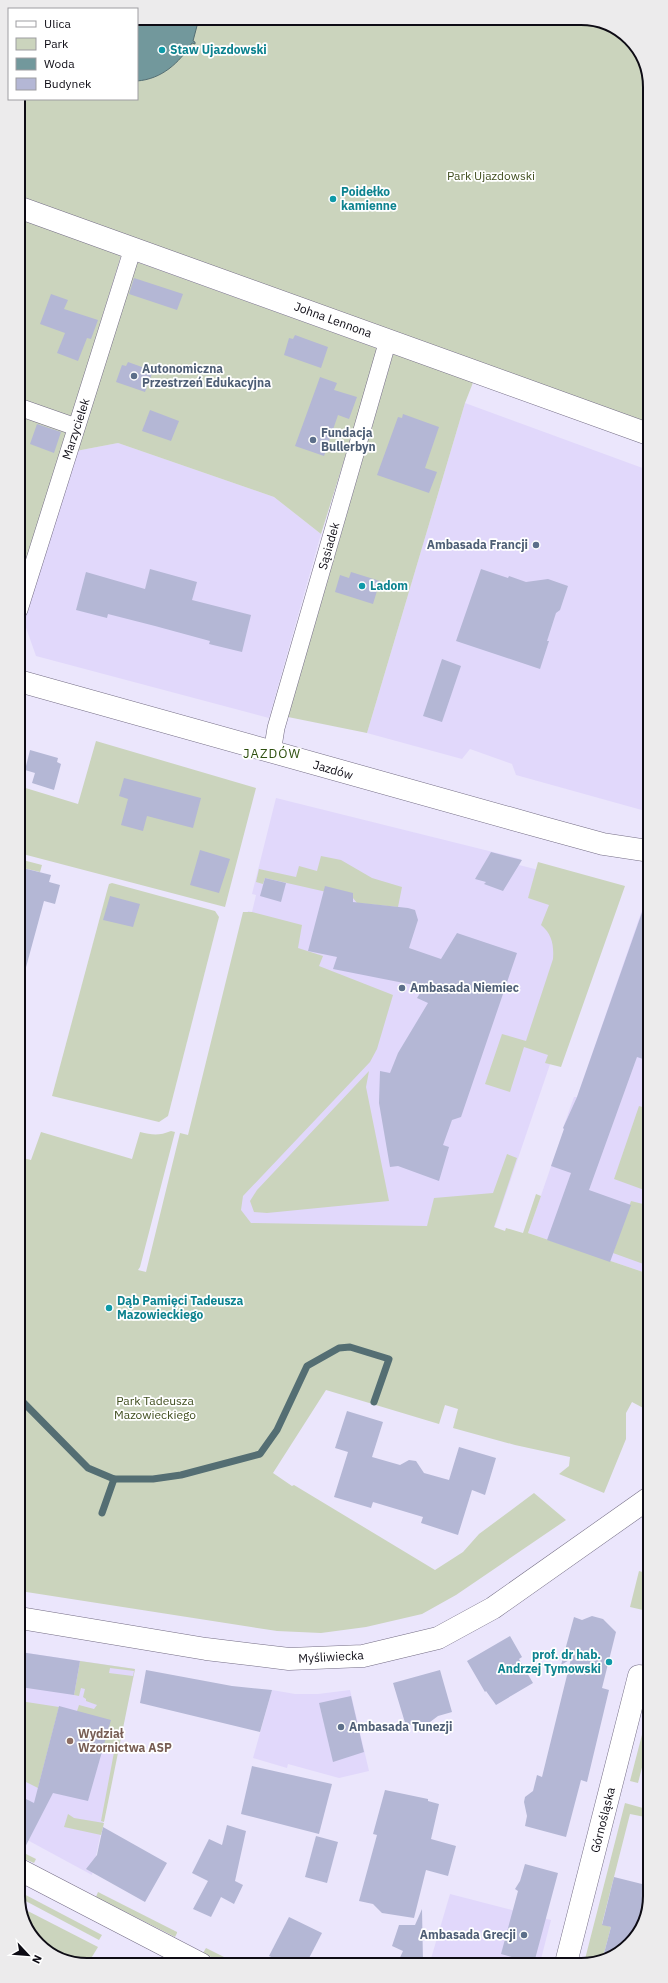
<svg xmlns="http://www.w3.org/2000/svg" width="668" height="1983" font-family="'IBM Plex Sans',sans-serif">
<rect width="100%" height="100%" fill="#ebe6fc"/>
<g fill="#e1d8fb">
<polygon points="465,403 648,470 649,812 516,775 512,764 470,749 462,759 367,733"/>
<polygon points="118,443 274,497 321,534 269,718 36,656 24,622 76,451"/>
<polygon points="276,798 521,859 519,865 610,888 465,1314 167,1231 248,911 252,912 256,895 252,894"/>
<polygon points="649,890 649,1274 528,1233 564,1129 563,1128 574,1097 577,1097"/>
<polygon points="20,1652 135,1669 92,1875 20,1836"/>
<polygon points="272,1690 295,1694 318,1694 350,1690 369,1771 339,1778 288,1764 287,1768 253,1758"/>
<polygon points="450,1894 551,1920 540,1963 430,1962"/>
</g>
<g fill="#cbd4bd" fill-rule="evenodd">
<polygon points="586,18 626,35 648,69 648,428 18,196 18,99 137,99 137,22"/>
<polygon points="18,213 118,250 121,256 71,418 19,402"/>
<polygon points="137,262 379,349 321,534 274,497 118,443 76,451"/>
<polygon points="393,354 474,380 465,403 367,733 288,717"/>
<polygon points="19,413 67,430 19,596"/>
<polygon points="96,741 256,788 225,907 19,853 19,786 78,804"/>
<polygon points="321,856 341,860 372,878 402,887 398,907 357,903 353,898 265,878 263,884 256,882 259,869 296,877 299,866 317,871"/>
<polygon points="19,859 42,865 40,872 19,867"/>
<path d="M538,862L625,886L561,1067L545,1063L548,1055L524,1047L510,1092L485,1084L502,1034L526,1041L553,959C554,945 552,934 541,925L549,905L528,898Z"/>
<polygon points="112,883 215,911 219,917 168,1116 159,1122 52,1096 107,891 109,884"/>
<path d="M243,912H252L302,925L298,948L323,956L319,966L393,995L377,1049L370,1062L243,1196L241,1210L251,1223L427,1226L434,1198L493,1193L507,1154L517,1158L494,1227L505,1231L506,1228L523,1233L536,1194L541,1196L528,1233L649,1274V1411L632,1402L626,1413V1439L604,1493L559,1474L569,1466L570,1457L515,1445L453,1428L458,1409L445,1405L439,1424L326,1390L273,1473L292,1486L294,1485L435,1570L463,1552L479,1534L534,1493L566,1520L456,1595L422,1614L366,1627L321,1633L277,1631L20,1591L19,1157L31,1160L41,1132L132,1159L140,1132C152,1135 159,1136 171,1131L175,1132L140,1267L138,1270L146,1272L180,1133L188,1135Z"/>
<polygon points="369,1071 366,1087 389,1201 267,1213 254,1212 250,1201 257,1190"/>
<polygon points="639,1106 649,1109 649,1266 613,1253 631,1201 643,1204 647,1191 614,1179"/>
<polygon points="639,1571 650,1574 650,1585 643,1610 630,1607"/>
<path d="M80,1661L135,1669L104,1822L101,1821L115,1747L104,1745L77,1711L79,1705L94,1709L97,1705L86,1701V1699L83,1697L85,1689L81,1688L79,1696L74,1695ZM110,1668L134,1671L133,1676L109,1673Z"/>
<polygon points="20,1701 59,1707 38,1788 20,1779"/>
<polygon points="650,1717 650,1736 638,1783 630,1781 644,1727 647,1726"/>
<polygon points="625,1803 650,1810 650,1818 630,1814 602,1924 611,1927 602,1961 599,1963 584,1963"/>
<polygon points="68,1814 74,1818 104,1823 101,1835 64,1827"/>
<polygon points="20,1851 36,1859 34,1863 20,1857"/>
<polygon points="20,1892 102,1935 99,1940 20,1898"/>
<polygon points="98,1892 177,1932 177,1933 175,1937 96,1897"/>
<polygon points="20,1907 98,1947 87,1965 82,1965 42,1948 20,1914"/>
<polygon points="206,1948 238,1964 225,1964 203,1953"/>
</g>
<path fill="#72989c" stroke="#546e73" d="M137,22H198L193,41L195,42V44L192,43C179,63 162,79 137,81Z"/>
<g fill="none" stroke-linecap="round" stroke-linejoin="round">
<g stroke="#546e73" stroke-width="7">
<polyline points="20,1399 88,1468 114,1479 102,1513"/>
<polyline points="114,1479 153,1479 181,1475 260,1454 277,1430 307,1366 339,1348 350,1347 389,1359 374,1402"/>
</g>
</g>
<g fill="#b4b7d5">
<polygon points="134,278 183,294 177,310 129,294"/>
<polygon points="51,294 68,300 64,309 98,320 91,339 87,338 78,361 57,353 65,333 40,324"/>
<polygon points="295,335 328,347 321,368 284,355 289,338 293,339"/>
<polygon points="128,362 153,371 145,392 116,382 122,365 126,366"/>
<polygon points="320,377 337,383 334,390 357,397 349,419 338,415 324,456 295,446"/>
<polygon points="150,410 179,421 171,441 142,431"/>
<polygon points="403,414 439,427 425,468 437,472 429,493 377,475 398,417 402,418"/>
<polygon points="37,424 61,432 54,453 30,444"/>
<polygon points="150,569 197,582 192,600 251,615 242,652 209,644 210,641 155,626 108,614 107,618 76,610 86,572 145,589"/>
<polygon points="481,569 508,578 509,576 526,582 548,579 568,586 560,610 556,613 547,641 549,641 540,669 456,641"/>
<polygon points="351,572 380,581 373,604 335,592 340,575 349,578"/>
<polygon points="442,659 461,666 442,722 423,716"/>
<polygon points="30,750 58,758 57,762 61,764 54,790 32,783 35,773 25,770"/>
<polygon points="124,778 201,798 193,828 147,816 143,831 121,825 128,799 119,796"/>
<polygon points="200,850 230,859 219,893 190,885"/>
<polygon points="491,852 522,860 503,891 484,884 486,882 475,879"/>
<polygon points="19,867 51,875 49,882 60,885 55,904 44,901 25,971 19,970"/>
<polygon points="265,878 286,883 281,902 260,896"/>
<polygon points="325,886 353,893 353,902 408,908 415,910 418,920 409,948 441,959 457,933 517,953 461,1117 452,1120 443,1145 449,1147 439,1181 398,1166 390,1167 379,1103 380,1071 390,1073 398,1053 428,1003 417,998 424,987 333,969 337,957 308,951"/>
<polygon points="110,896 140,904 133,927 103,920"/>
<polygon points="646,901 649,902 649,1061 637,1057 589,1190 631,1205 610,1262 547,1240 571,1173 551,1166 564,1129 563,1128 577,1097"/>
<polygon points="347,1411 383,1422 372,1457 400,1465 409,1460 416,1461 424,1473 449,1480 459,1447 496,1458 485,1495 472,1490 458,1535 421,1523 423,1517 373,1502 371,1508 334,1497 348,1452 335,1448"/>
<polygon points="592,1616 603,1619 616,1632 602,1688 609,1690 587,1782 581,1780 566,1837 525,1826 527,1816 524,1802 525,1797 533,1791 537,1775 542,1777 571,1659 561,1665 574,1617 582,1620"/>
<polygon points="510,1636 522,1657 519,1659 533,1683 496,1705 486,1691 485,1692 467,1661"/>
<polygon points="20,1652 80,1661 74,1695 20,1687"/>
<polygon points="146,1670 232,1686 272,1690 260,1732 140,1703"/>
<polygon points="440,1670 452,1712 438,1716 430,1722 419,1722 406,1726 393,1683"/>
<polygon points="351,1696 364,1752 333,1762 319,1703"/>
<polygon points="59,1706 111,1720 88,1801 53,1793 20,1857 20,1796 34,1803"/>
<polygon points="252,1766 332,1784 319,1834 241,1814"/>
<polygon points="385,1790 428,1799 428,1801 439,1804 431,1839 456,1846 448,1876 426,1870 414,1918 382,1913 373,1904 359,1901 377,1835 373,1834"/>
<polygon points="227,1825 246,1831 235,1881 243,1885 234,1904 221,1897 211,1917 193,1909 208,1881 192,1873 209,1839 222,1845"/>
<polygon points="103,1827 167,1863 145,1902 86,1869 97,1855"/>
<polygon points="316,1836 338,1842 327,1883 305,1877"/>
<polygon points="525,1864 558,1873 534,1963 501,1954 518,1891 515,1889 520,1881"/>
<polygon points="614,1877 650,1886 650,1896 636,1938 602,1961 611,1927 602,1925"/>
<polygon points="422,1909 423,1963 397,1964 403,1951 392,1946 399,1925 415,1925"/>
<polygon points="289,1917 322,1933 306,1964 286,1964 269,1956"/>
</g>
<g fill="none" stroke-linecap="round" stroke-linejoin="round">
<g stroke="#746d85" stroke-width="18">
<g id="pedestrian">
<polyline points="19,407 76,427"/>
<polyline points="19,610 133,248"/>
<polyline points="272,753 276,728 388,340"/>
</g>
</g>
<g stroke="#746d85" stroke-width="23">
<g id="minor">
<polyline points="18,207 648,434"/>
<polyline points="19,681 541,827 603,844 649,851"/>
<polyline points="20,1870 201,1964"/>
<polyline points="566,1963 639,1676"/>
</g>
</g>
<g stroke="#746d85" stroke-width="23">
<polyline id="tertiary" points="20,1618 206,1649 289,1659 363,1656 438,1638 493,1608 649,1498"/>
</g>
<use href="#pedestrian" stroke="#fff" stroke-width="17"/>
<use href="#minor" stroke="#fff" stroke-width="22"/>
<use href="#tertiary" stroke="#fff" stroke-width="22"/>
</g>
<g fill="#0f9aa8" stroke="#fff" stroke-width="1.5">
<circle cx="162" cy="50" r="4"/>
<circle cx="333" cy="199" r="4"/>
<circle cx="362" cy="586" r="4"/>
<circle cx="109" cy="1308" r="4"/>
<circle cx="609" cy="1662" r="4"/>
</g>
<g fill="#5c6f8a" stroke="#fff" stroke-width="1.5">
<circle cx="134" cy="376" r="4"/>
<circle cx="313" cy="440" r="4"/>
<circle cx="536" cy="545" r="4"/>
<circle cx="402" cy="988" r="4"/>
<circle cx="341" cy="1727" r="4"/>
<circle cx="524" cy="1935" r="4"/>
</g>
<circle fill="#8d6e63" stroke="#fff" stroke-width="1.5" cx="70" cy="1741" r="4"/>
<g text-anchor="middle" stroke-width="3.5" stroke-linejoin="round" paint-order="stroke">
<g font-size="12" font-weight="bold" fill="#0d838f" stroke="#fff" text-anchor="start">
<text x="170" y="54">Staw Ujazdowski</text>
<text x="341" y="196">Poidełko<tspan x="341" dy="14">kamienne</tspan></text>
<text x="370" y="590">Ladom</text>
<text x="117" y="1305">Dąb Pamięci Tadeusza<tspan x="117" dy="14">Mazowieckiego</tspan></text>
<text x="601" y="1659" text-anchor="end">prof. dr hab.<tspan x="601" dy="14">Andrzej Tymowski</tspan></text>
</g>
<g font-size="12" fill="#404e1f" stroke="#fff">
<text x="491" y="180">Park Ujazdowski</text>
<text x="155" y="1405">Park Tadeusza<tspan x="155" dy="14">Mazowieckiego</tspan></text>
</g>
<g font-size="12" fill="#0d0b14" stroke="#fff">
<text transform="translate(333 320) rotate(20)" y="4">Johna Lennona</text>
<text transform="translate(76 429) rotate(-72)" y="4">Marzycielek</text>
<text transform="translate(329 546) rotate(-74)" y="4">Sąsiadek</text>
<text transform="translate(333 770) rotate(16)" y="4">Jazdów</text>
<text transform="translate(331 1657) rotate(-3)" y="4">Myśliwiecka</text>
<text transform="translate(603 1820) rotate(-76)" y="4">Górnośląska</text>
</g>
<g font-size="12" font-weight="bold" fill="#4e5e75" stroke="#fff" text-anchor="start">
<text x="142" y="373">Autonomiczna<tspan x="142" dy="14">Przestrzeń Edukacyjna</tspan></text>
<text x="321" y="437">Fundacja<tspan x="321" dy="14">Bullerbyn</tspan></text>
<text x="528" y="549" text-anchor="end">Ambasada Francji</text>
<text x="410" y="992">Ambasada Niemiec</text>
<text x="349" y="1731">Ambasada Tunezji</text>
<text x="516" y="1939" text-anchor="end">Ambasada Grecji</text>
</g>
<g font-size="12" font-weight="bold" fill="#785e54" stroke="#fff" text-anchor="start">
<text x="78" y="1738">Wydział<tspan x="78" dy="14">Wzornictwa ASP</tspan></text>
</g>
<g font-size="13" letter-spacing="1" fill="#2e500f" stroke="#fff">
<text x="272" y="758">JAZDÓW</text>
</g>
</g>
<path d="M0 0H668V1983H0ZM87 25H581A62 62 0 0 1 643 87V1896A62 62 0 0 1 581 1958H87A62 62 0 0 1 25 1896V87A62 62 0 0 1 87 25Z" fill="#ecebec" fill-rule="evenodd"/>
<path fill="none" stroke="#0d0b14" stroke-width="2" d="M87 25H581A62 62 0 0 1 643 87V1896A62 62 0 0 1 581 1958H87A62 62 0 0 1 25 1896V87A62 62 0 0 1 87 25Z"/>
<rect x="8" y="8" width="130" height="92" fill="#ffffff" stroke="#9e9da1"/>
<rect x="16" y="21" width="20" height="6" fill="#ffffff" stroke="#9e9da1"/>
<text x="44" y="28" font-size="12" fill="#0d0b14">Ulica</text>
<rect x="16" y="38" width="20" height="12" fill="#cbd4bd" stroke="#9e9da1"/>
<text x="44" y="48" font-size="12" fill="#0d0b14">Park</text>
<rect x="16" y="58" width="20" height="12" fill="#72989c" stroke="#9e9da1"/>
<text x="44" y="68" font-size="12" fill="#0d0b14">Woda</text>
<rect x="16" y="78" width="20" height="12" fill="#b4b7d5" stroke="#9e9da1"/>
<text x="44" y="88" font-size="12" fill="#0d0b14">Budynek</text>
<g transform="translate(28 1955) rotate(116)" stroke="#ffffff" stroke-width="3" paint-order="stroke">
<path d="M0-3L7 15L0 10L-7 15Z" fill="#0d0b14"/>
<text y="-6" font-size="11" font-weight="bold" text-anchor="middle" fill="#0d0b14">N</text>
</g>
</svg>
